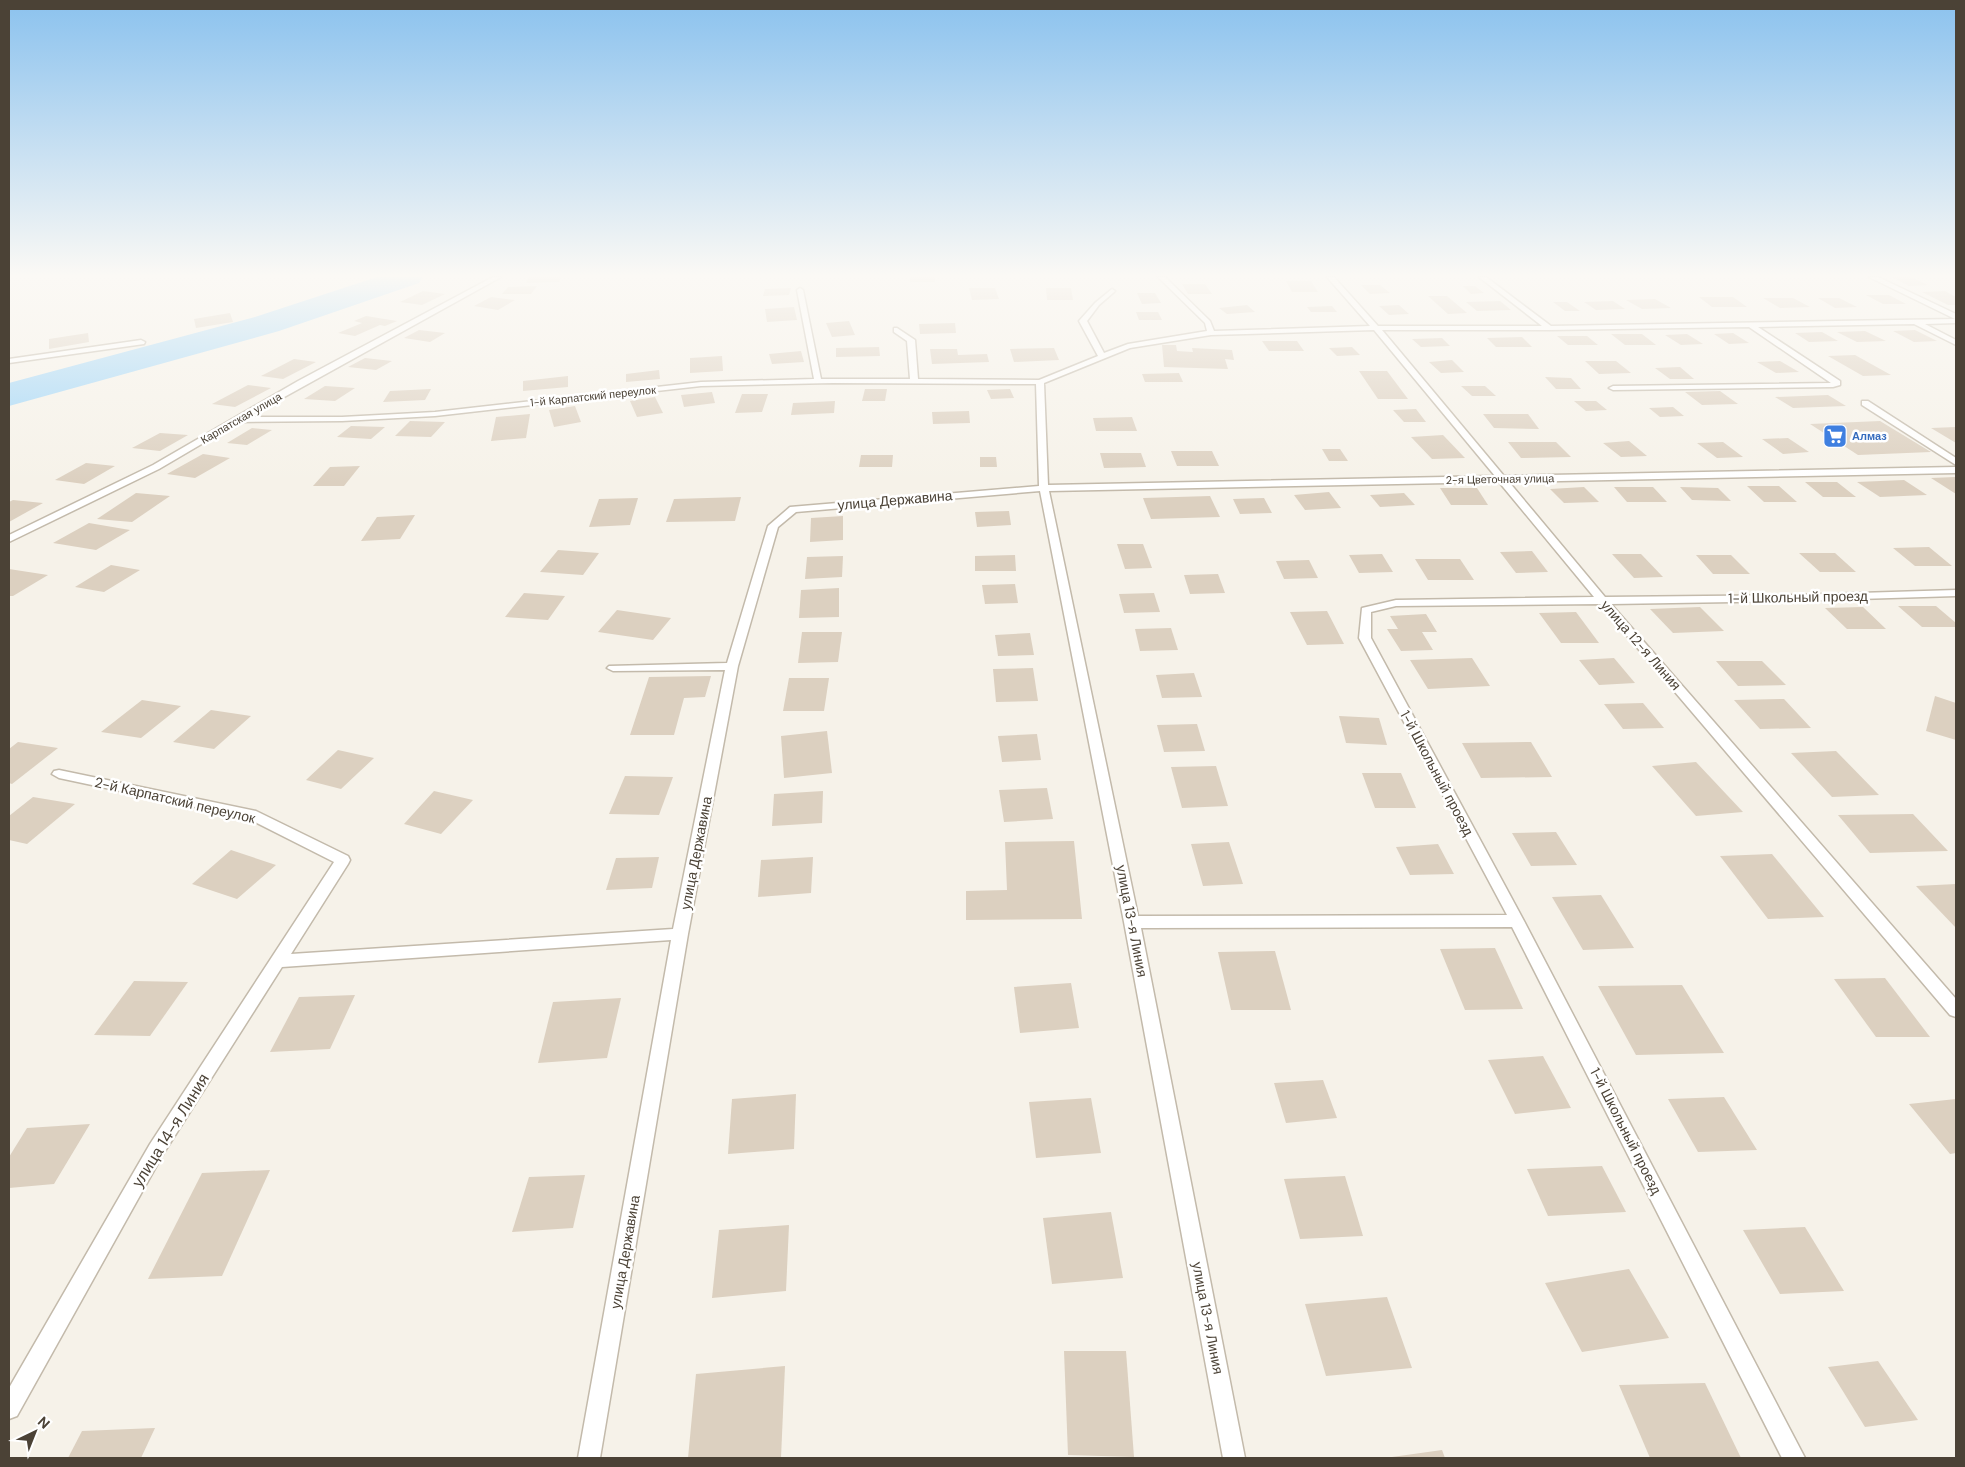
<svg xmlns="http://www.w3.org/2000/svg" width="1965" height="1467" font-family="'DM Sans',sans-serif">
<rect width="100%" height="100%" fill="#f6f2e9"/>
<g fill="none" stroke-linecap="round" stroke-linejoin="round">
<polygon fill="#a1d6f8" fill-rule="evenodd" points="377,277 423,277 419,283 279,331 9,406 9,383 255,317"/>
</g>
<g fill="#dcd0c0">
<polygon points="529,277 561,277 559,282 526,283"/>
<rect x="910" y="277" width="25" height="5"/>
<polygon points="1892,277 1911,277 1928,285 1909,286"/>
<polygon points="1286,281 1311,281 1318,292 1292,292"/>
<polygon points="1182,284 1205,284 1212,294 1188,294"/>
<polygon points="1361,285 1380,285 1390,293 1370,294"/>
<polygon points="537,286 531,294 502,294 508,287"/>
<polygon points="1463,286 1475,286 1484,293 1471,294"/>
<polygon points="791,288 789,295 763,296 765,289"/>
<polygon points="969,288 995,288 999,299 972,300"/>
<polygon points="1046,288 1071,288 1073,300 1047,300"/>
<polygon points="423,291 445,294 422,305 400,302"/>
<polygon points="1945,291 1956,297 1956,305 1948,305 1922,292"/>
<polygon points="1137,293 1155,293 1161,303 1142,304"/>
<polygon points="1866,295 1889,295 1906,304 1883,304"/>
<polygon points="1428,296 1447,296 1467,313 1448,314"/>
<polygon points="491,297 515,300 498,310 474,306"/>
<polygon points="1699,297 1733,297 1747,307 1712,307"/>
<polygon points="1763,298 1793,298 1810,307 1780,308"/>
<polygon points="1818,298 1839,298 1857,307 1835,308"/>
<polygon points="1655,299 1671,308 1642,309 1626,300"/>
<polygon points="1500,301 1511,310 1477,311 1466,302"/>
<polygon points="1613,301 1625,309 1596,310 1584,302"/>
<polygon points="1553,302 1567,302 1580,311 1565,311"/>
<polygon points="1247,305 1255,312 1227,314 1219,308"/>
<polygon points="1399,305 1409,314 1389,315 1379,306"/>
<polygon points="1332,306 1337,312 1311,312 1307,307"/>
<polygon points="794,307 797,320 767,322 765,309"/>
<polygon points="1136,312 1158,312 1162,320 1139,320"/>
<polygon points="230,313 233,322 196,328 194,319"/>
<polygon points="366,316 397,321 385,326 380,325 355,336 338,333 362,323 354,321"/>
<polygon points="849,321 855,335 832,337 826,323"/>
<polygon points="955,323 956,333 920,334 919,324"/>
<polygon points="419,330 445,333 430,342 404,338"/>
<polygon points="1915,330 1937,341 1914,342 1893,331"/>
<polygon points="1865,331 1886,341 1857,342 1837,332"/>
<polygon points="1822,332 1838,341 1809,342 1795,333"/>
<polygon points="88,333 89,342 49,349 49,339"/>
<polygon points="1733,333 1749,343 1729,344 1714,334"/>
<polygon points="1611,334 1642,334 1656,345 1625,345"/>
<polygon points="1687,334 1703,344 1681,345 1665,335"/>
<polygon points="1557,336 1587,336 1598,345 1568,345"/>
<polygon points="1522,337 1532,347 1496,347 1487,338"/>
<polygon points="1442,338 1450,346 1421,347 1412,339"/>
<polygon points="1262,341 1297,341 1304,351 1269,351"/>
<polygon points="1162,345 1176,345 1177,351 1193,352 1192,348 1232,350 1234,360 1225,359 1228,369 1164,367"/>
<polygon points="879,347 880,356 836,357 836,348"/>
<polygon points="1352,347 1360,355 1337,356 1329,348"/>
<polygon points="1054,348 1059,360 1014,362 1010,349"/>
<polygon points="930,349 957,349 958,355 987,354 989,362 932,364"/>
<polygon points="801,351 804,362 772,364 769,354"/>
<polygon points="1855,355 1891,375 1863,376 1828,356"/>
<polygon points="722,356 723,371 690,373 690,358"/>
<polygon points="365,358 392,361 376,370 348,367"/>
<polygon points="294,359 316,362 283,379 261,376"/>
<polygon points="1452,360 1464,372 1441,373 1429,362"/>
<polygon points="1585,361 1616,361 1631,373 1599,374"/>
<polygon points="1780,361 1799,372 1776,373 1757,362"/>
<polygon points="1680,367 1694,379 1670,379 1655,368"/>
<polygon points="659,370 660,379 626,382 626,374"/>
<polygon points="1359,371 1387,371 1408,399 1378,399"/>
<polygon points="1179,373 1183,382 1145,382 1142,374"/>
<polygon points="568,376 568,387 523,391 523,381"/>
<polygon points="1545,377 1571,378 1581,389 1556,389"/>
<polygon points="248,385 271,388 235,407 212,404"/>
<polygon points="325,386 355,388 335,401 304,399"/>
<polygon points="1461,386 1485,386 1496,396 1472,396"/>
<polygon points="431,389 425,400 383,402 390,391"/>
<polygon points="865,389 887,389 885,401 862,401"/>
<polygon points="1010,389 1014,398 991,399 987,390"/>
<polygon points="1720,391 1738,404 1702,405 1685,392"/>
<polygon points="712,392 715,403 684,407 681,395"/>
<polygon points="742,394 768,394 762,412 735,413"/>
<polygon points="1828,395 1846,406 1793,408 1775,397"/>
<polygon points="655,397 663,413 637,417 630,401"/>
<polygon points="835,401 834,413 791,415 793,403"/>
<polygon points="1574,401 1596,401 1607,410 1586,411"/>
<polygon points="575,406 581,422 554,427 549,410"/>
<polygon points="1673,407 1684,416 1660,417 1649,408"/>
<polygon points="1416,409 1426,422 1404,422 1393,410"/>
<polygon points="969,411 970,423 933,424 932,412"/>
<polygon points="530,414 526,438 491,441 496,417"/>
<polygon points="1483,414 1528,414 1539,429 1494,428"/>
<polygon points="1132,417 1137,431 1096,431 1093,418"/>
<polygon points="410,421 445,422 431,437 395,436"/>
<polygon points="1880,421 1931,452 1858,455 1810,424"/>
<polygon points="351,426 385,427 371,439 337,437"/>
<polygon points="1956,427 1956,443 1931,428"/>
<polygon points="252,428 272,430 247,445 227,443"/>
<polygon points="160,433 188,435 160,451 132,448"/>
<polygon points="1443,435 1465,458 1432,459 1411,437"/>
<polygon points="1788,438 1809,452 1783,454 1762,439"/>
<polygon points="1629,441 1647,456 1621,457 1603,443"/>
<polygon points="1508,442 1556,442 1571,457 1521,458"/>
<polygon points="1723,442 1743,457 1717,458 1697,443"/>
<polygon points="1322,449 1340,449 1348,461 1329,461"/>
<polygon points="1171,451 1212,451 1219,466 1177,466"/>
<polygon points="1100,453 1141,453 1146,467 1104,468"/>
<polygon points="203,454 230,458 195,478 167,474"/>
<polygon points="861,455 893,455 892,467 859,467"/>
<polygon points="980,457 996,457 997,467 980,467"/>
<polygon points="86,463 115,466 84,484 55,480"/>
<polygon points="360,466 344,486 313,486 330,467"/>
<polygon points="1955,477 1956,494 1931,478"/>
<polygon points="1904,480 1927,495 1880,497 1857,482"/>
<polygon points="1805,482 1837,482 1856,497 1823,497"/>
<polygon points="1747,486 1779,486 1797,502 1764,502"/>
<polygon points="1584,487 1599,502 1564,503 1550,489"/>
<polygon points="1614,487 1653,487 1667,502 1627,502"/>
<polygon points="1680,487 1718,488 1731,501 1692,500"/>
<polygon points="1440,488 1477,488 1488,505 1451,505"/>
<polygon points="1329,492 1341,508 1305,510 1294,495"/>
<polygon points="136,493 170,496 132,522 97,519"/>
<polygon points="1404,493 1415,505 1380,507 1370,495"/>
<polygon points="1210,496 1220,517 1151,519 1143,498"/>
<polygon points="741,497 735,521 666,522 674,499"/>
<polygon points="638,498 630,525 589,527 599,499"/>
<polygon points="1264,498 1272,513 1240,514 1233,499"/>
<polygon points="13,500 43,503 9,522 9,502"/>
<polygon points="1009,511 1011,525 977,527 975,512"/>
<polygon points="415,515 400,539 361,541 377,517"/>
<polygon points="843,516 843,540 810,542 811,518"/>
<polygon points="89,523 130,530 96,550 53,543"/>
<polygon points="1117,544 1143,544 1152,568 1125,569"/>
<polygon points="1929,547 1952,566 1915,566 1893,548"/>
<polygon points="558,550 599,553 583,575 540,572"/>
<polygon points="1532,551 1548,572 1516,573 1500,552"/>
<polygon points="1799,553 1835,553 1856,572 1820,572"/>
<polygon points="1382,554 1393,572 1359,573 1349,555"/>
<polygon points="1612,554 1641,554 1663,577 1634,578"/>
<polygon points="1015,555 1016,571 975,571 975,556"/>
<polygon points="1696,555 1731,555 1750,574 1713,574"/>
<polygon points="843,556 842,577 805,579 807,557"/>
<polygon points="1415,559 1460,559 1474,580 1428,580"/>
<polygon points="1309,560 1318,578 1284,579 1276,561"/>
<polygon points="111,565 140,570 104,592 75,587"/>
<polygon points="9,569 48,575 13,596 9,596"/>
<polygon points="1218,574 1225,593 1190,594 1184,575"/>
<polygon points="1015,584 1018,603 985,604 982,585"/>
<polygon points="839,588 839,617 799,618 801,590"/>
<polygon points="524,593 565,596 548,620 505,617"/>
<polygon points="1154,593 1160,612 1124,613 1119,594"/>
<polygon points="1898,606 1936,606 1956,623 1956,627 1922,627"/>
<polygon points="1700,607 1724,631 1673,633 1650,609"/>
<polygon points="1863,607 1886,629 1847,629 1825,608"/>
<polygon points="617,610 671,618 653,640 598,632"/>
<polygon points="1327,611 1344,644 1307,645 1290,612"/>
<polygon points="1576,612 1599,643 1561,643 1539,613"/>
<polygon points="1426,614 1437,632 1422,632 1433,650 1401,651 1387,629 1398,629 1390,616"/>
<polygon points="1171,628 1178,650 1140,651 1135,629"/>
<polygon points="802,632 842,632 838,662 798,663"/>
<polygon points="1030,633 1034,655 998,656 995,635"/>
<polygon points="1472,658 1490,686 1428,689 1410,660"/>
<polygon points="1614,658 1635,683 1599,685 1579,660"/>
<polygon points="1716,661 1762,661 1786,685 1738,686"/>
<polygon points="1033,668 1038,701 996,702 993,669"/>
<polygon points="1194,673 1202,697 1162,698 1156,675"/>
<polygon points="711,676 705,697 684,698 674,735 630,735 649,677"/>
<polygon points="789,678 829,678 824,711 783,711"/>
<polygon points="1935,696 1956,703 1956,740 1926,731"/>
<polygon points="1784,699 1811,728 1760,729 1734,700"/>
<polygon points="142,700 181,706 141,738 101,732"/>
<polygon points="1643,703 1664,728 1623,729 1604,704"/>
<polygon points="211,710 251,716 214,749 173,742"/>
<polygon points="1339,716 1379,718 1387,745 1346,743"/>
<polygon points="1197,724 1205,751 1164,752 1157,725"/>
<polygon points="827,731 832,773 784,778 781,736"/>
<polygon points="1037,734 1041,760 1002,762 998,736"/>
<polygon points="18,742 58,748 12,784 9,783 9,749"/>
<polygon points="1531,742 1552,777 1481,778 1462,743"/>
<polygon points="338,750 374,758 341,789 306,780"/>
<polygon points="1836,751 1879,795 1832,797 1791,753"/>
<polygon points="1696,762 1743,812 1696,816 1652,766"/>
<polygon points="1216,766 1228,806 1182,808 1171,767"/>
<polygon points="1362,773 1401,773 1416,808 1375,808"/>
<polygon points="625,776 673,777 659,815 609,814"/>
<polygon points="1047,788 1053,819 1004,822 999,790"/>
<polygon points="434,791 473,800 441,834 404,824"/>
<polygon points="823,791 822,823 772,826 774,794"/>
<polygon points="33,797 75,804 27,844 9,840 9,816"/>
<polygon points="1913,814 1948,851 1870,853 1838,815"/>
<polygon points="1556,832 1577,865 1531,866 1512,833"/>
<polygon points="1074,841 1082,919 966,920 966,891 1007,890 1005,842"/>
<polygon points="1229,842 1243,884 1203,886 1191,844"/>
<polygon points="1438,844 1454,874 1410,875 1396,847"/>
<polygon points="231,850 276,865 237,899 192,884"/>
<polygon points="1772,854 1824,917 1768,919 1720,856"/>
<polygon points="659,857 652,888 606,890 616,858"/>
<polygon points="813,857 811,893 758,897 761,860"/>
<polygon points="1956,884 1956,928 1916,886"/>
<polygon points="1601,895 1634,948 1583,950 1552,897"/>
<polygon points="1495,948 1523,1009 1465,1010 1440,949"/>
<polygon points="1275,951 1291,1010 1231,1010 1218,952"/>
<polygon points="1885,978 1930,1037 1876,1037 1834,979"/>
<polygon points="134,981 188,982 150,1036 94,1035"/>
<polygon points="1071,983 1079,1028 1020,1033 1014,987"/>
<polygon points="1682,985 1724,1053 1636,1055 1598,986"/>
<polygon points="355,995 330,1049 270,1052 299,997"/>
<polygon points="621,998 607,1058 538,1063 553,1002"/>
<polygon points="1543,1056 1571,1108 1515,1114 1488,1060"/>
<polygon points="1323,1080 1337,1118 1286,1123 1274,1083"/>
<polygon points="796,1094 794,1149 728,1154 732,1099"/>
<polygon points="1724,1097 1757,1150 1698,1152 1668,1099"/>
<polygon points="1091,1098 1101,1153 1036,1158 1029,1102"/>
<polygon points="1956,1099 1956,1153 1950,1154 1909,1104"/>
<polygon points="90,1124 54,1184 9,1188 9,1157 27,1128"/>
<polygon points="1602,1166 1626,1212 1548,1216 1527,1169"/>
<polygon points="270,1170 222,1276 148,1279 202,1173"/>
<polygon points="585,1175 573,1228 512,1232 529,1177"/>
<polygon points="1345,1176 1363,1236 1300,1239 1284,1179"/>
<polygon points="1111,1212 1123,1278 1052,1284 1043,1218"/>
<polygon points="789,1225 786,1291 712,1298 719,1230"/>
<polygon points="1805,1227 1844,1291 1780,1294 1743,1230"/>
<polygon points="1629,1269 1669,1338 1582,1352 1545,1283"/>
<polygon points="1387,1297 1412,1368 1326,1376 1305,1304"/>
<polygon points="1064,1351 1126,1351 1134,1457 1068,1455"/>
<polygon points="1878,1361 1918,1420 1865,1427 1828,1367"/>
<polygon points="785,1366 781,1458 688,1458 696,1374"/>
<polygon points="1705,1383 1741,1458 1650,1458 1619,1385"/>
<polygon points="155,1428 141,1458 68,1458 82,1431"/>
<polygon points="1442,1450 1445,1458 1392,1458 1392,1457"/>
</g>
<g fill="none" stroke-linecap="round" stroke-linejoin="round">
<g stroke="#c3baab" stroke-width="3">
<g id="service">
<path d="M493,277H501L248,417H342L435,412L701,382L814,379L797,290L800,288L803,290L821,379H910L907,341L894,332V328H897L915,340L918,379L1039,380L1098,356L1079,321L1095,303L1112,289L1115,291L1114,292L1099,305L1087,321L1104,353L1128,344L1207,331L1205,323L1158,277H1165L1210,321L1214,331L1370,326L1327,277H1334L1378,326H1542L1479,277H1486L1551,326L1955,319L1869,277H1878L1956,314V323L1925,324L1956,340V345L1914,324L1758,327L1840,381V385L1833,387L1613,390L1609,388L1613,386L1831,383L1749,327L1549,330H1382L1504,476L1956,467V473L1509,482L1605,597L1794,595L1956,590V596L1794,601L1611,604L1956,999V1017L1950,1015L1600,604L1396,606L1371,612V638L1524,921L1805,1458H1782L1512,927L1141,928L1245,1458H1223L1124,922L1040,491L796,512L778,527L738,666L688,934L600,1458H578L671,940L282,967L162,1156L17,1416L9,1419V1388L150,1144L334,862L247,818L59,778L52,774L54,771L59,770L256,811L348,856L350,860L348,864L291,954L673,929L725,670L613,671L607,668L609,666L727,663L768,526L790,507L1039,486L1036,384L833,383L701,386L435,416L342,421L239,422L159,469L9,542V535L153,465L298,381ZM1374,330L1495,476L1048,485L1044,383L1130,348L1211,335ZM1499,482L1594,597L1396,600L1362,608L1359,638L1507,915L1138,916L1049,491Z"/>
<polygon points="141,340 145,342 144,344 9,363 9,359"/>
<polygon points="1862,401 1868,401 1956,458 1956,465 1862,405"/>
</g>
</g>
<use href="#service" fill="#fff" fill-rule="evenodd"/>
</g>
<linearGradient id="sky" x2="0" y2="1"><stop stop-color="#8bc2ee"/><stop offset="0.57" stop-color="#fbf9f5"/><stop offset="1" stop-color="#fbf9f5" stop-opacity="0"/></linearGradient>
<rect width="1965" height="483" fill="url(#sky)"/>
<defs>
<g id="supermarket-square" transform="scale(1.25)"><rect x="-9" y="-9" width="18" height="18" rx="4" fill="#3f7fe0" stroke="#fff"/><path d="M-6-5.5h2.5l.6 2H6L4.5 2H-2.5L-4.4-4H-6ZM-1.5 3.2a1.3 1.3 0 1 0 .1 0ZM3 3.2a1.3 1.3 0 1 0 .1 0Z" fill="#fff"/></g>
</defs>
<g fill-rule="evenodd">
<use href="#supermarket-square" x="1835" y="436"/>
</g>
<g text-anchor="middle" stroke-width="5" stroke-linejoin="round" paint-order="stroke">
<g font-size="11" fill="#4b4236" stroke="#fff">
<text transform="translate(593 396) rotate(-6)" y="4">1-й Карпатский переулок</text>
<text transform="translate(241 418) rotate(-30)" y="4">Карпатская улица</text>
<text transform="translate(1500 479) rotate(-1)" y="4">2-я Цветочная улица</text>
</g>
<g font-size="11" font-weight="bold" fill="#366cbe" stroke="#fff" text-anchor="start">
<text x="1852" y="440">Алмаз</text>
</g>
<g font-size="14" fill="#4b4236" stroke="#fff">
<text transform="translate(895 500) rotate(-5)" y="5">улица Державина</text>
<text transform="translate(1798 597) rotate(-1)" y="5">1-й Школьный проезд</text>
<text transform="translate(1641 645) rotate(49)" y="5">улица 12-я Линия</text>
<text transform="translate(1437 773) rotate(62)" y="5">1-й Школьный проезд</text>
<text transform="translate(175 800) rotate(13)" y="5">2-й Карпатский переулок</text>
<text transform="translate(696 853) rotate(-79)" y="5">улица Державина</text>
<text transform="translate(1132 921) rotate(79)" y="5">улица 13-я Линия</text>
<text transform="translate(1626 1131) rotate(63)" y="5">1-й Школьный проезд</text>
<text transform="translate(625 1252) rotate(-80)" y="5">улица Державина</text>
<text transform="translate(1208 1318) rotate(79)" y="5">улица 13-я Линия</text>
</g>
<g font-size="16" fill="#4b4236" stroke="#fff">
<text transform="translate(170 1130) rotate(-58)" y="6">улица 14-я Линия</text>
</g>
</g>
<rect width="1965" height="1467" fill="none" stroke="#4b4236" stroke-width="20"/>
<g transform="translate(35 1432) rotate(43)" stroke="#ffffff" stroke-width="4" paint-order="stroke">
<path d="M0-4L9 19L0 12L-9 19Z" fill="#4b4236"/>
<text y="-8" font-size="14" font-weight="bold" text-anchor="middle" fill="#4b4236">N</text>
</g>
</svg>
